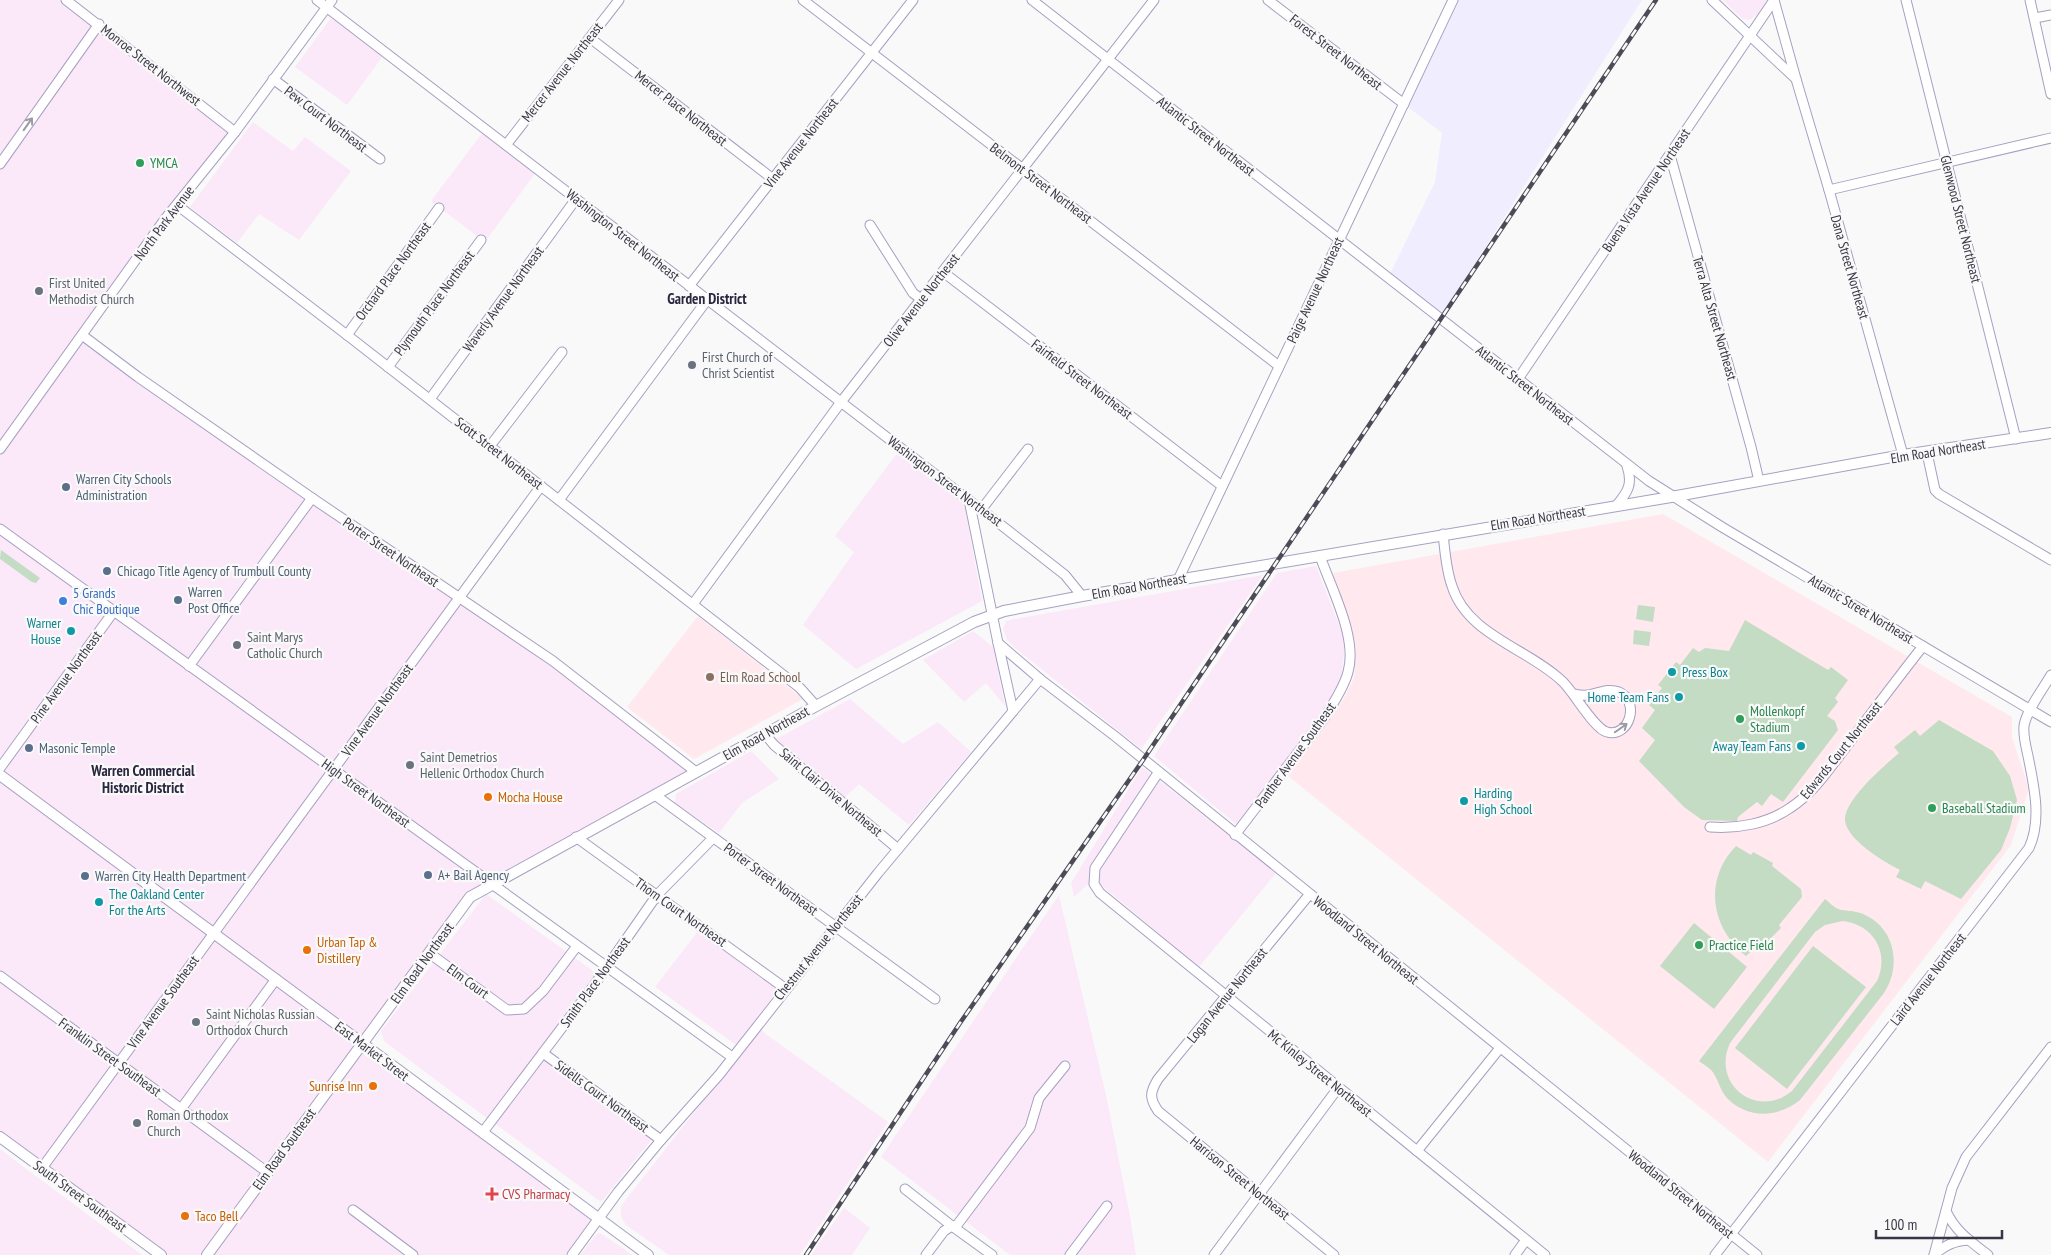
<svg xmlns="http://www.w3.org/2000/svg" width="2051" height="1255" font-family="'PT Sans Narrow',sans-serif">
<rect width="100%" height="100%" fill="#f9f9f9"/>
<g fill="#fbe9fa">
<polygon points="0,0 66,0 235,132 82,335 553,661 696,772 481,889 363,1043 599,1218 572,1255 161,1255 0,1137"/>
<polygon points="1723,0 1767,0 1757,15 1749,20 1741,18"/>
<polygon points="331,18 383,56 347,105 295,67"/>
<polygon points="253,122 293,151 305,137 351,171 299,240 259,214 237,243 190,207"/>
<polygon points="483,132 536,172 485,242 431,201"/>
<polygon points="899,451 964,502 982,601 856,669 803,625 854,552 835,536"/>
<polygon points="1316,566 1345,640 1342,676 1325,708 1237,825 1154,756 1277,573"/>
<polygon points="1263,575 1141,749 1014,647 1007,640 1003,629 1006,621 1014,619"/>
<polygon points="973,631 993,647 1005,706 986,683 964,702 923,660"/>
<polygon points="850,699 903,744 938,722 971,752 909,825 859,784 843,799 780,746 776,739"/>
<polygon points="751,751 779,779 742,803 719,833 675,803 676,794"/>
<polygon points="1142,767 1276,873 1199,967 1100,884 1087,885 1074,897 1071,883"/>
<polygon points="486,894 596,973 488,1119 384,1041 381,1031"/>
<polygon points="1059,895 1106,1095 1130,1216 1136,1255 1010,1255 881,1157"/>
<polygon points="699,930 779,989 736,1045 655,987"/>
<polygon points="759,1029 888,1122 800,1255 669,1255 626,1225 621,1217 621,1206"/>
<polygon points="544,1058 652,1139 601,1202 494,1123"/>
<polygon points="0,1149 29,1171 142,1255 0,1255"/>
<polygon points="844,1208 870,1228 852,1255 811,1255"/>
<polygon points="600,1233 621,1247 632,1255 580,1255 597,1234"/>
</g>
<polygon fill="#efedfe" points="1453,0 1642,0 1440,319 1388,278 1435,182 1442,133 1404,104"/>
<g fill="#ffe9ee">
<polygon points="1663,514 2012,717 2012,737 2029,789 2011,845 1768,1162 1288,776 1343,700 1354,678 1356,653 1355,641 1333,573"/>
<polygon points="698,616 803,699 694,759 627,707"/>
</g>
<g fill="#c4dbc4" fill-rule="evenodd">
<polygon points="1,550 40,578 36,583 32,582 0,559"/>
<polygon points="1638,605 1655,607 1653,622 1636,619"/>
<polygon points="1745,620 1828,670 1831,667 1848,680 1835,698 1838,702 1827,716 1835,721 1838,730 1783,802 1771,794 1762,806 1757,802 1738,817 1737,821 1702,820 1684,807 1639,761 1655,740 1642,728 1655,710 1649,705 1662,688 1658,685 1676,662 1680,665 1693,648 1699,652 1705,648 1729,651"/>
<polygon points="1634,630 1651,632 1649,646 1633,644"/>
<path d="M1939,720L1993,751L2010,776L2017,800L2010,828L2001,850L1961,899L1925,881L1921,889L1896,877L1900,870C1884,862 1846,839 1845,820C1844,800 1885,765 1899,753L1894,747L1915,730L1920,736Z"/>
<path d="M1736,846L1751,855L1753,852L1773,863L1772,866L1801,889L1802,897L1779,925L1781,928L1765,944L1762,942L1746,956C1711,928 1703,880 1736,846Z"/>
<path d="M1825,899C1829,902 1835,909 1841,910C1850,911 1858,911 1867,916C1896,931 1901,967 1884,993L1800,1100C1778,1118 1747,1119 1727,1098C1720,1090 1719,1082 1714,1074C1712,1069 1704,1065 1699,1061ZM1843,921C1874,925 1890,953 1877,981L1792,1091C1757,1120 1711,1084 1730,1043L1815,932L1825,925Z"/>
<polygon points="1694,923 1747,967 1714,1009 1660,966"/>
<polygon points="1813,946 1866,987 1787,1089 1735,1048"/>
</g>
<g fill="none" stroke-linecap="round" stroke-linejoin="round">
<g stroke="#a6a0c1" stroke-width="11">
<g id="minor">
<polyline points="66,0 235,132"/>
<polyline points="317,0 1005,528 1065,575 1082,596"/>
<polyline points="803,0 1279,366"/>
<polyline points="1032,0 1649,481 1722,527 2051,722"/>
<polyline points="1268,0 1404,104"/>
<polyline points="1712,0 1796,79 1829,190 1903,455"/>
<polyline points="1774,0 1796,79"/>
<polyline points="1906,0 2016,439"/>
<polyline points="2030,0 2051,94"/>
<polyline points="2035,18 2051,15"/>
<polyline points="590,38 773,179"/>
<polyline points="273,79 380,159"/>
<polyline points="506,145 619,0"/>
<polyline points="1670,155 1751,447 1759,481"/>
<polyline points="0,164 99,24"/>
<polyline points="1829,190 2051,138"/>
<polyline points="177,205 347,335 800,688 816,706"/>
<polyline points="870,225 913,293 921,299"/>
<polyline points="943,272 1222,486"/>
<polyline points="689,286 913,0"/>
<polyline points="82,335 138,377 312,498 553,661 696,772"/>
<polyline points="347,335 439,208"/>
<polyline points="388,367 481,240"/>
<polyline points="1518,379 1774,0"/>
<polyline points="430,399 576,199"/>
<polyline points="490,446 562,352"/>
<polyline points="0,449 165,219 235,132 332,0"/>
<polyline points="1927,453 1935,490 1939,494 2051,560"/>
<polyline points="559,500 707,300"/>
<polyline points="969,500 998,643 1040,679 1116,737 1757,1255"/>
<path d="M1616,506C1628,492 1633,484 1627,466"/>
<polyline points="981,510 1028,449"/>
<polyline points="0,529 732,1057"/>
<path d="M1443,534C1445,551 1446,570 1452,586C1467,635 1529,649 1562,681C1574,692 1594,729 1607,732C1630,738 1640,701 1619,692C1603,686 1594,699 1575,694"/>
<polyline points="1178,580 1453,0"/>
<polyline points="693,604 841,402 1154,0"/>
<polyline points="998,643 1013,711"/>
<polyline points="189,666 312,498"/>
<polyline points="765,734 774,745 898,849"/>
<polyline points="0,768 114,611"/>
<polyline points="1158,773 1095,868 1094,884 1100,893 1545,1255"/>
<polyline points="655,795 935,999"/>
<path d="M1710,827C1737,829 1767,824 1790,808C1815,792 1831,766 1849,743C1873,711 1898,678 1923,646"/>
<path d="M1235,835L1325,717C1333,703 1344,688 1348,672C1358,638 1331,588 1320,556"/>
<polyline points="576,837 786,989"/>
<path d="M1309,895L1158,1079C1150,1092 1149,1098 1158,1111L1334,1255"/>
<polyline points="429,953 507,1010 524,1009 543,991 577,946"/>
<polyline points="0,976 267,1172"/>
<polyline points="543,1053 661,1140"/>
<polyline points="181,1109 276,979"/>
<polyline points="483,1132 595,984 657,895 713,838"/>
<polyline points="1417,1151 1500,1048"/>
<polyline points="42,1168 541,486"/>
<polyline points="905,1189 952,1226 957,1225 1030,1128 1039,1098 1065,1066"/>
<polyline points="353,1210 413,1255"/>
<path d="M1946,1211C1955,1231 1971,1242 1988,1255"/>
<polyline points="572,1255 618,1192 661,1140 719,1075 878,873 1040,679"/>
<polyline points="926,1255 944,1231 952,1226 992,1255"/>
<polyline points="1070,1255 1107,1206"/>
<polyline points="1214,1255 1338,1088"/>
<polyline points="1515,1255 1526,1240"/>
<path d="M1715,1255L2029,848C2042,820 2034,786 2028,756C2026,747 2023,736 2024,726C2026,711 2043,689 2051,675"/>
<polyline points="1934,1255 1952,1188 1966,1157 2051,1047"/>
<path d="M1934,1255C1945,1245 1954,1241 1969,1240"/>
</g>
</g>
<g stroke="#a6a0c1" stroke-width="12">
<g id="major">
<polyline points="0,775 648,1255"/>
<polyline points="0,1137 161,1255"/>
<polyline points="207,1255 470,897 816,706 974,622 1004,611 1082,596 1671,497 1903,455 2051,433"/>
</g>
</g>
<use href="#minor" stroke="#fff" stroke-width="9"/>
<use href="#major" stroke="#fff" stroke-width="10"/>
<g stroke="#4d4b58" stroke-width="4.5">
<polyline id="rail" points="806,1255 960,1023 1143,760 1656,0"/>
</g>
<use href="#rail" stroke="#f9f9f9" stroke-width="2.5" stroke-dasharray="8" stroke-linecap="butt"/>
</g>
<defs><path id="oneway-shaft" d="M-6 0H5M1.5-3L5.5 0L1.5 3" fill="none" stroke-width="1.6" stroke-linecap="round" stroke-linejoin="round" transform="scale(1.25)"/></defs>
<g stroke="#9c9ba2">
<use href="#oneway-shaft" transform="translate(28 124) rotate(-55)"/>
<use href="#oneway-shaft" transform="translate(1621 728) rotate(-35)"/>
</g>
<g fill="#2e9e5b" stroke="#f9f9f9" stroke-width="2">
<circle cx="140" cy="163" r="5"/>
<circle cx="1740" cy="719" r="5"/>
<circle cx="1932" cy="808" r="5"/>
<circle cx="1699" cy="945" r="5"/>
</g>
<g fill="#6b7280" stroke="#f9f9f9" stroke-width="2">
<circle cx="39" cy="291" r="5"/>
<circle cx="692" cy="365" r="5"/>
<circle cx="237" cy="645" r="5"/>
<circle cx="410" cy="765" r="5"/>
<circle cx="196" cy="1022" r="5"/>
<circle cx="137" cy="1123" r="5"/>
</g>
<g fill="#5c6f8a" stroke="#f9f9f9" stroke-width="2">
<circle cx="66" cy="487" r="5"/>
<circle cx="107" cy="571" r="5"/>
<circle cx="178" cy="600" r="5"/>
<circle cx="29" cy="748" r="5"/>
<circle cx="428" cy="875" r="5"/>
<circle cx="85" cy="876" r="5"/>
</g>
<circle fill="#3f7fe0" stroke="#f9f9f9" stroke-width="2" cx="63" cy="601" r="5"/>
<g fill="#0f9aa8" stroke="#f9f9f9" stroke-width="2">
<circle cx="71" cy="631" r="5"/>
<circle cx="1672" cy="672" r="5"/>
<circle cx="1679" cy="697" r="5"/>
<circle cx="1801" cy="746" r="5"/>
<circle cx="1464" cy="801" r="5"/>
<circle cx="99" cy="902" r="5"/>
</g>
<circle fill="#8d6e63" stroke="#f9f9f9" stroke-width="2" cx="710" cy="677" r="5"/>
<g fill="#e8710a" stroke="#f9f9f9" stroke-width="2">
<circle cx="488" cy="797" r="5"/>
<circle cx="307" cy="950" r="5"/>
<circle cx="373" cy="1086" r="5"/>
<circle cx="185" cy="1216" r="5"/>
</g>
<path fill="#e0444e" stroke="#f9f9f9" stroke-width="2" d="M489.5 1186.5h5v5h5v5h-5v5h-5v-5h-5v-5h5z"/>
<g text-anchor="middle" stroke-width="4.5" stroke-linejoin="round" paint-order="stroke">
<g font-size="14" fill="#393745" stroke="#f9f9f9">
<text transform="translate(1336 52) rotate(38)" y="5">Forest Street Northeast</text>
<text transform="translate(151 65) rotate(38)" y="5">Monroe Street Northwest</text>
<text transform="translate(562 72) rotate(-52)" y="5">Mercer Avenue Northeast</text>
<text transform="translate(681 108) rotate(38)" y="5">Mercer Place Northeast</text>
<text transform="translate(326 119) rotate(37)" y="5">Pew Court Northeast</text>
<text transform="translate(1206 136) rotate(38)" y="5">Atlantic Street Northeast</text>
<text transform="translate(801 143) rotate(-52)" y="5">Vine Avenue Northeast</text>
<text transform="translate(1041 183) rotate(37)" y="5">Belmont Street Northeast</text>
<text transform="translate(1646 190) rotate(-56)" y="5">Buena Vista Avenue Northeast</text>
<text transform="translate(1961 219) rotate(76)" y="5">Glenwood Street Northeast</text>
<text transform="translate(164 223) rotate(-53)" y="5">North Park Avenue</text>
<text transform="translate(623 235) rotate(38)" y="5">Washington Street Northeast</text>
<text transform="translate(1850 267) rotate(74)" y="5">Dana Street Northeast</text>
<text transform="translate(393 271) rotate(-54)" y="5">Orchard Place Northeast</text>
<text transform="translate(1315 290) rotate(-65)" y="5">Paige Avenue Northeast</text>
<text transform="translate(503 299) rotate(-54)" y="5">Waverly Avenue Northeast</text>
<text transform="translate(921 300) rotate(-52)" y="5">Olive Avenue Northeast</text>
<text transform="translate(434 303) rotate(-54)" y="5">Plymouth Place Northeast</text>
<text transform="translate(1715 318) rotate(74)" y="5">Terra Alta Street Northeast</text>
<text transform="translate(1082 379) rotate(37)" y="5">Fairfield Street Northeast</text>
<text transform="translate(1525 385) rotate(38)" y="5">Atlantic Street Northeast</text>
<text transform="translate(1938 451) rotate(-9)" y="5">Elm Road Northeast</text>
<text transform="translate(499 453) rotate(38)" y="5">Scott Street Northeast</text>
<text transform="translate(945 481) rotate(37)" y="5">Washington Street Northeast</text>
<text transform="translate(1538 518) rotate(-9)" y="5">Elm Road Northeast</text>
<text transform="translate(391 552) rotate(34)" y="5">Porter Street Northeast</text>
<text transform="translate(1139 586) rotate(-10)" y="5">Elm Road Northeast</text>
<text transform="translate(1861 609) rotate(31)" y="5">Atlantic Street Northeast</text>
<text transform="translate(66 677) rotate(-54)" y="5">Pine Avenue Northeast</text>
<text transform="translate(377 710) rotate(-54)" y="5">Vine Avenue Northeast</text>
<text transform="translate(766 733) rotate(-29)" y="5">Elm Road Northeast</text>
<text transform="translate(1841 750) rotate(-51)" y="5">Edwards Court Northeast</text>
<text transform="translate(1295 755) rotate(-54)" y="5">Panther Avenue Southeast</text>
<text transform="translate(831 792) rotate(40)" y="5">Saint Clair Drive Northeast</text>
<text transform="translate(366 793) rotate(36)" y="5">High Street Northeast</text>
<text transform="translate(771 879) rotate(36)" y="5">Porter Street Northeast</text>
<text transform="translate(681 912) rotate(35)" y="5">Thorn Court Northeast</text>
<text transform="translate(1366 940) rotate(39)" y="5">Woodland Street Northeast</text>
<text transform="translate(818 947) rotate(-51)" y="5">Chestnut Avenue Northeast</text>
<text transform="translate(422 963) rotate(-54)" y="5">Elm Road Northeast</text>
<text transform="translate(1928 979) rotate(-52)" y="5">Laird Avenue Northeast</text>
<text transform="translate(468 981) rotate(36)" y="5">Elm Court</text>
<text transform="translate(595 982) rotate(-54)" y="5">Smith Place Northeast</text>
<text transform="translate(1227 995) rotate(-51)" y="5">Logan Avenue Northeast</text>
<text transform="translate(163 1002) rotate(-54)" y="5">Vine Avenue Southeast</text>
<text transform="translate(372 1051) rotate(37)" y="5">East Market Street</text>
<text transform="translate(110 1057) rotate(36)" y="5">Franklin Street Southeast</text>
<text transform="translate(1320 1073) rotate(39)" y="5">Mc Kinley Street Northeast</text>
<text transform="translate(602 1096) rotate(36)" y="5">Sidells Court Northeast</text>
<text transform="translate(284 1149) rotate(-54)" y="5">Elm Road Southeast</text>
<text transform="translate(1240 1178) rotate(39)" y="5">Harrison Street Northeast</text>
<text transform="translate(1681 1194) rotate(39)" y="5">Woodland Street Northeast</text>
<text transform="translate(80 1196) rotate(36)" y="5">South Street Southeast</text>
</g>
<g font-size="14" fill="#27864d" stroke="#f9f9f9" text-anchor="start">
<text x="150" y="168">YMCA</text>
<text x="1750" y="716">Mollenkopf<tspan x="1750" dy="16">Stadium</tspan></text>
<text x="1942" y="813">Baseball Stadium</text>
<text x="1709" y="950">Practice Field</text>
</g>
<g font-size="14" fill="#5b616d" stroke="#f9f9f9" text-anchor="start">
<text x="49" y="288">First United<tspan x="49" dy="16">Methodist Church</tspan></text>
<text x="702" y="362">First Church of<tspan x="702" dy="16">Christ Scientist</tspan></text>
<text x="247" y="642">Saint Marys<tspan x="247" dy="16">Catholic Church</tspan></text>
<text x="420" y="762">Saint Demetrios<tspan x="420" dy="16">Hellenic Orthodox Church</tspan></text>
<text x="206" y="1019">Saint Nicholas Russian<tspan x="206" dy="16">Orthodox Church</tspan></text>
<text x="147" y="1120">Roman Orthodox<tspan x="147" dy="16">Church</tspan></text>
</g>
<g font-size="14" fill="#4e5e75" stroke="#f9f9f9" text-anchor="start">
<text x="76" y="484">Warren City Schools<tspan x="76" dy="16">Administration</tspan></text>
<text x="117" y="576">Chicago Title Agency of Trumbull County</text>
<text x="188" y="597">Warren<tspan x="188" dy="16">Post Office</tspan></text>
<text x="39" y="753">Masonic Temple</text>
<text x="438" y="880">A+ Bail Agency</text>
<text x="95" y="881">Warren City Health Department</text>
</g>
<g font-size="14" fill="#366cbe" stroke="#f9f9f9" text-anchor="start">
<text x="73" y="598">5 Grands<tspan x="73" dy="16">Chic Boutique</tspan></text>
</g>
<g font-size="14" fill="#0d838f" stroke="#f9f9f9" text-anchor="end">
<text x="61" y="628">Warner<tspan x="61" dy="16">House</tspan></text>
<text x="1682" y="677" text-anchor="start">Press Box</text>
<text x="1669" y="702">Home Team Fans</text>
<text x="1791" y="751">Away Team Fans</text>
<text x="1474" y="798" text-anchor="start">Harding<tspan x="1474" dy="16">High School</tspan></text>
<text x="109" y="899" text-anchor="start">The Oakland Center<tspan x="109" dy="16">For the Arts</tspan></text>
</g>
<g font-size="14" fill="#785e54" stroke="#f9f9f9" text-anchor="start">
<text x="720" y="682">Elm Road School</text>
</g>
<g font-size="14" fill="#c56008" stroke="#f9f9f9" text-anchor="start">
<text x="498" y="802">Mocha House</text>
<text x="317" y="947">Urban Tap &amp;<tspan x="317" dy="16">Distillery</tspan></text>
<text x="363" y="1091" text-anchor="end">Sunrise Inn</text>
<text x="195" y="1221">Taco Bell</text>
</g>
<g font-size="14" fill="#be3a42" stroke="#f9f9f9" text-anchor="start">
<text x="502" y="1199">CVS Pharmacy</text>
</g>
<g font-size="15" font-weight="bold" fill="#2b253f" stroke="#f9f9f9">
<text x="707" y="304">Garden District</text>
<text x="143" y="776">Warren Commercial<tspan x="143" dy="17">Historic District</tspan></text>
</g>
</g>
<path d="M1876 1230v8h126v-8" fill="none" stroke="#393745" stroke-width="2.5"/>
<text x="1884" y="1230" font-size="15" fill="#393745" stroke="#f9f9f9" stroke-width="4" paint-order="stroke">100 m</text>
</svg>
